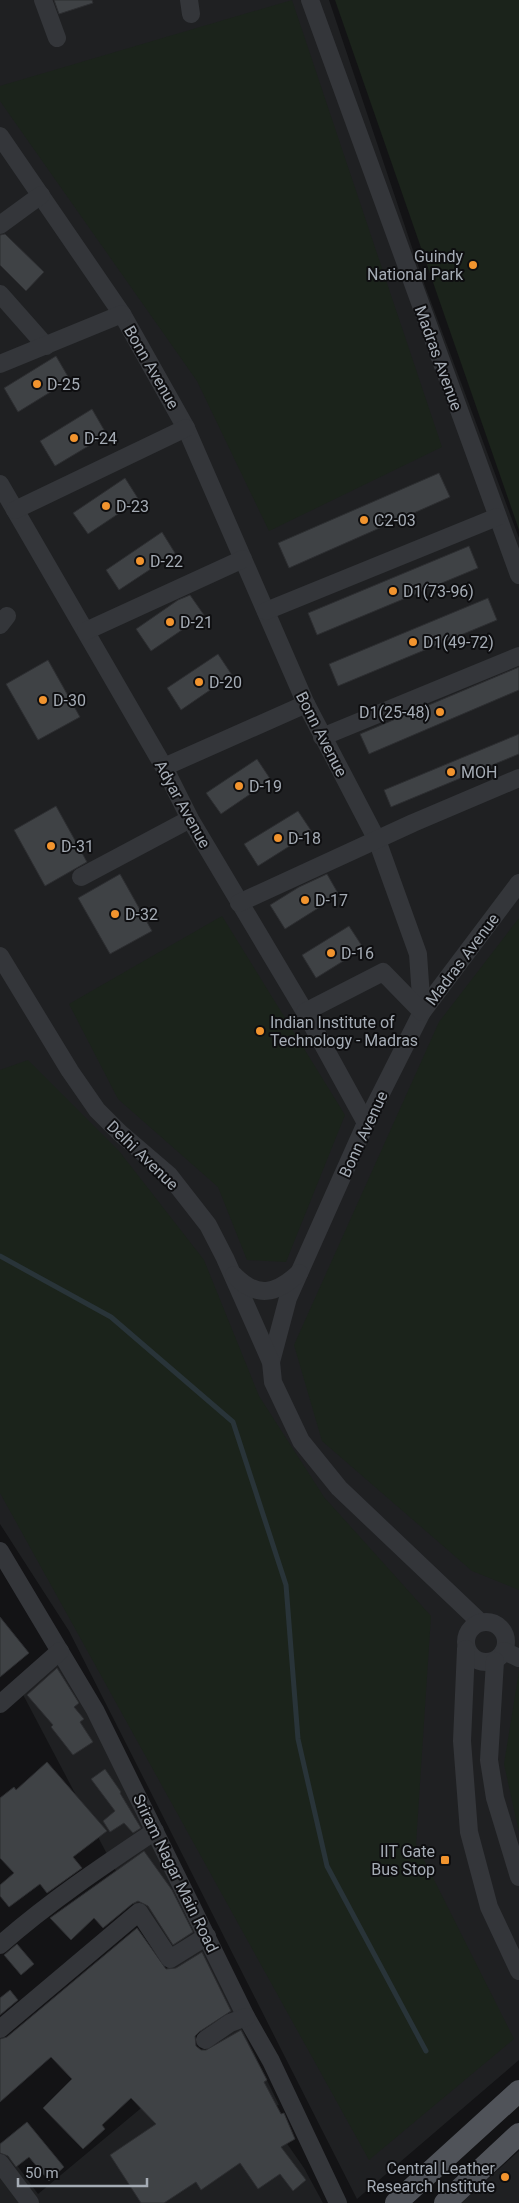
<svg xmlns="http://www.w3.org/2000/svg" width="519" height="2203" font-family="Roboto,sans-serif">
<rect width="100%" height="100%" fill="#131315"/>
<g fill="#1f2022">
<polygon points="0,0 329,0 425,286 519,538 519,2060 357,2199 69,1631 0,1524"/>
<polygon points="59,1651 279,2105 245,2116 19,1687"/>
<polygon points="152,2099 265,2112 304,2168 323,2203 0,2203 0,2142 38,2194"/>
<polygon points="519,2151 519,2203 461,2203"/>
</g>
<g fill="#1b231b">
<polygon points="292,0 442,447 269,531 197,381 0,101 0,86"/>
<polygon points="335,0 519,0 519,530"/>
<polygon points="222,916 345,1115 286,1262 247,1260 218,1187 118,1099 69,1004"/>
<polygon points="519,918 519,1590 472,1571 322,1441 294,1345 439,1022"/>
<polygon points="28,1060 119,1151 204,1260 259,1396 324,1497 431,1616 416,1844 514,2039 369,2160 0,1493 0,1070"/>
<polygon points="519,1671 519,1832 504,1764"/>
</g>
<g fill="none" stroke-linecap="round" stroke-linejoin="round">
<polyline stroke="#293439" stroke-width="5" points="0,1256 111,1317 233,1422 286,1585 298,1739 327,1866 426,2051"/>
</g>
<g fill="#3f4245" stroke="#2d2e31">
<polygon points="54,0 92,0 93,3 59,14"/>
<polygon points="5,234 44,272 26,291 0,265 0,235"/>
<polygon points="56,356 70,380 18,412 4,388"/>
<polygon points="92,409 107,435 55,466 40,441"/>
<polygon points="439,473 450,497 289,568 278,543"/>
<polygon points="125,478 139,500 88,534 73,513"/>
<polygon points="162,532 175,553 119,590 106,570"/>
<polygon points="469,546 478,568 317,635 308,613"/>
<polygon points="190,595 204,615 151,651 136,629 178,600"/>
<polygon points="488,598 497,620 338,686 329,664"/>
<polygon points="218,654 232,675 181,710 167,688"/>
<polygon points="48,660 80,717 38,740 6,684"/>
<polygon points="519,667 519,690 369,754 360,734"/>
<polygon points="519,734 519,754 391,807 384,790"/>
<polygon points="257,759 271,780 221,814 206,793"/>
<polygon points="56,806 87,862 45,886 14,830"/>
<polygon points="298,811 312,832 258,866 244,844"/>
<polygon points="120,874 152,931 110,954 78,898"/>
<polygon points="327,874 339,895 285,929 270,905 299,887"/>
<polygon points="349,926 362,946 360,948 361,950 316,978 302,955"/>
<polygon points="0,1617 29,1653 0,1677"/>
<polygon points="57,1668 79,1703 74,1707 84,1719 80,1722 93,1742 73,1755 51,1727 53,1725 27,1695"/>
<polygon points="47,1762 107,1831 73,1857 82,1868 47,1893 40,1884 9,1907 0,1896 0,1885 14,1873 0,1858 0,1798 14,1787 16,1790"/>
<polygon points="105,1769 121,1792 120,1793 141,1828 133,1833 124,1823 110,1832 103,1821 115,1811 91,1779"/>
<polygon points="144,1851 172,1890 193,1932 173,1945 148,1906 138,1901 132,1904 103,1928 94,1918 71,1940 50,1918"/>
<polygon points="137,1928 166,1969 176,1968 202,1952 231,2011 199,2032 195,2036 196,2046 201,2050 206,2050 241,2030 267,2080 264,2082 281,2114 284,2113 295,2139 281,2147 306,2180 293,2191 280,2174 258,2189 240,2163 201,2190 196,2182 164,2203 141,2203 110,2155 156,2124 131,2098 102,2125 105,2129 83,2149 43,2108 72,2079 51,2057 0,2102 0,2039 7,2037"/>
<polygon points="17,1944 34,1964 21,1975 4,1955"/>
<polygon points="10,1990 18,2000 0,2015 0,1998"/>
<polygon points="27,2122 64,2167 49,2181 29,2157 16,2167 8,2156 0,2153 0,2144"/>
</g>
<g fill="none" stroke-linecap="round" stroke-linejoin="round">
<g stroke="#34363a" stroke-width="18">
<polyline points="43,0 57,38"/>
<polyline points="189,0 191,14"/>
<polyline points="310,0 519,575"/>
<polyline points="0,136 122,314 186,428 306,704 377,840 418,954 422,1012 366,1123 288,1298 271,1362"/>
<polyline points="0,225 41,195"/>
<polyline points="0,294 46,346"/>
<polyline points="0,364 122,314"/>
<polyline points="0,484 164,767 190,819 305,1012 366,1123"/>
<polyline points="15,510 186,428"/>
<polyline points="266,611 497,517"/>
<polyline points="0,625 7,616"/>
<polyline points="86,631 243,559"/>
<polyline points="322,737 519,656"/>
<polyline points="164,767 306,704"/>
<polyline points="81,877 190,819"/>
<polyline points="239,903 413,823 519,778"/>
<polyline points="0,956 70,1071 97,1110 120,1133 169,1175 208,1225 225,1258 271,1362 273,1382 301,1441 339,1488 480,1622"/>
<polyline points="305,1012 383,972 422,1012 519,883"/>
<path d="M234,1275C257,1299 276,1294 299,1273"/>
<polyline points="0,1551 95,1710 246,2017 271,2061 338,2203"/>
<circle cx="486" cy="1642" r="20"/>
<polyline points="466,1649 462,1741 469,1832 489,1907 519,1971"/>
<polyline points="504,1651 519,1658"/>
<polyline points="495,1661 489,1760 495,1798 519,1877"/>
<polyline points="0,1704 60,1651"/>
<path d="M0,1945C49,1902 101,1867 155,1831"/>
<polyline points="0,2029 139,1912 170,1959 207,1936"/>
<polyline points="205,2040 230,2023 246,2017"/>
<polyline points="0,2163 30,2203"/>
</g>
<g stroke="#505359" stroke-width="22">
<polyline points="396,2203 519,2091"/>
<polyline points="445,2203 519,2134"/>
</g>
</g>
<g fill="#f2942e" stroke="#0e0e10" stroke-width="2">
<circle cx="473" cy="265" r="5"/>
<circle cx="37" cy="384" r="5"/>
<circle cx="74" cy="438" r="5"/>
<circle cx="106" cy="506" r="5"/>
<circle cx="364" cy="520" r="5"/>
<circle cx="140" cy="561" r="5"/>
<circle cx="393" cy="591" r="5"/>
<circle cx="170" cy="622" r="5"/>
<circle cx="413" cy="642" r="5"/>
<circle cx="199" cy="682" r="5"/>
<circle cx="43" cy="700" r="5"/>
<circle cx="440" cy="712" r="5"/>
<circle cx="451" cy="772" r="5"/>
<circle cx="239" cy="786" r="5"/>
<circle cx="278" cy="838" r="5"/>
<circle cx="51" cy="846" r="5"/>
<circle cx="305" cy="900" r="5"/>
<circle cx="115" cy="914" r="5"/>
<circle cx="331" cy="953" r="5"/>
<circle cx="260" cy="1031" r="5"/>
<rect x="440" y="1855" width="10" height="10" rx="2.5"/>
<circle cx="505" cy="2177" r="5"/>
</g>
<g text-anchor="middle" stroke-width="4" stroke-linejoin="round" paint-order="stroke">
<g font-size="16" fill="#a5acb5" stroke="#0e0e10" text-anchor="start">
<text x="463" y="262" text-anchor="end">Guindy<tspan x="463" dy="18">National Park</tspan></text>
<text x="47" y="390">D-25</text>
<text x="84" y="444">D-24</text>
<text x="116" y="512">D-23</text>
<text x="374" y="526">C2-03</text>
<text x="150" y="567">D-22</text>
<text x="403" y="597">D1(73-96)</text>
<text x="180" y="628">D-21</text>
<text x="423" y="648">D1(49-72)</text>
<text x="209" y="688">D-20</text>
<text x="53" y="706">D-30</text>
<text x="430" y="718" text-anchor="end">D1(25-48)</text>
<text x="461" y="778">MOH</text>
<text x="249" y="792">D-19</text>
<text x="288" y="844">D-18</text>
<text x="61" y="852">D-31</text>
<text x="315" y="906">D-17</text>
<text x="125" y="920">D-32</text>
<text x="341" y="959">D-16</text>
<text x="270" y="1028">Indian Institute of<tspan x="270" dy="18">Technology - Madras</tspan></text>
<text x="435" y="1857" text-anchor="end">IIT Gate<tspan x="435" dy="18">Bus Stop</tspan></text>
<text x="495" y="2174" text-anchor="end">Central Leather<tspan x="495" dy="18">Research Institute</tspan></text>
</g>
<g font-size="16" fill="#a5acb5" stroke="#0e0e10">
<text transform="translate(439 358) rotate(70)" y="6">Madras Avenue</text>
<text transform="translate(152 367) rotate(60)" y="6">Bonn Avenue</text>
<text transform="translate(322 734) rotate(63)" y="6">Bonn Avenue</text>
<text transform="translate(183 804) rotate(61)" y="6">Adyar Avenue</text>
<text transform="translate(462 959) rotate(-53)" y="6">Madras Avenue</text>
<text transform="translate(363 1134) rotate(-65)" y="6">Bonn Avenue</text>
<text transform="translate(143 1155) rotate(44)" y="6">Delhi Avenue</text>
<text transform="translate(176 1873) rotate(64)" y="6">Sriram Nagar Main Road</text>
</g>
</g>
<path d="M18 2178v8h129v-8" fill="none" stroke="#a5acb5" stroke-width="2.5"/>
<text x="25" y="2178" font-size="15" fill="#a5acb5" stroke="#0e0e10" stroke-width="4" paint-order="stroke">50 m</text>
</svg>
